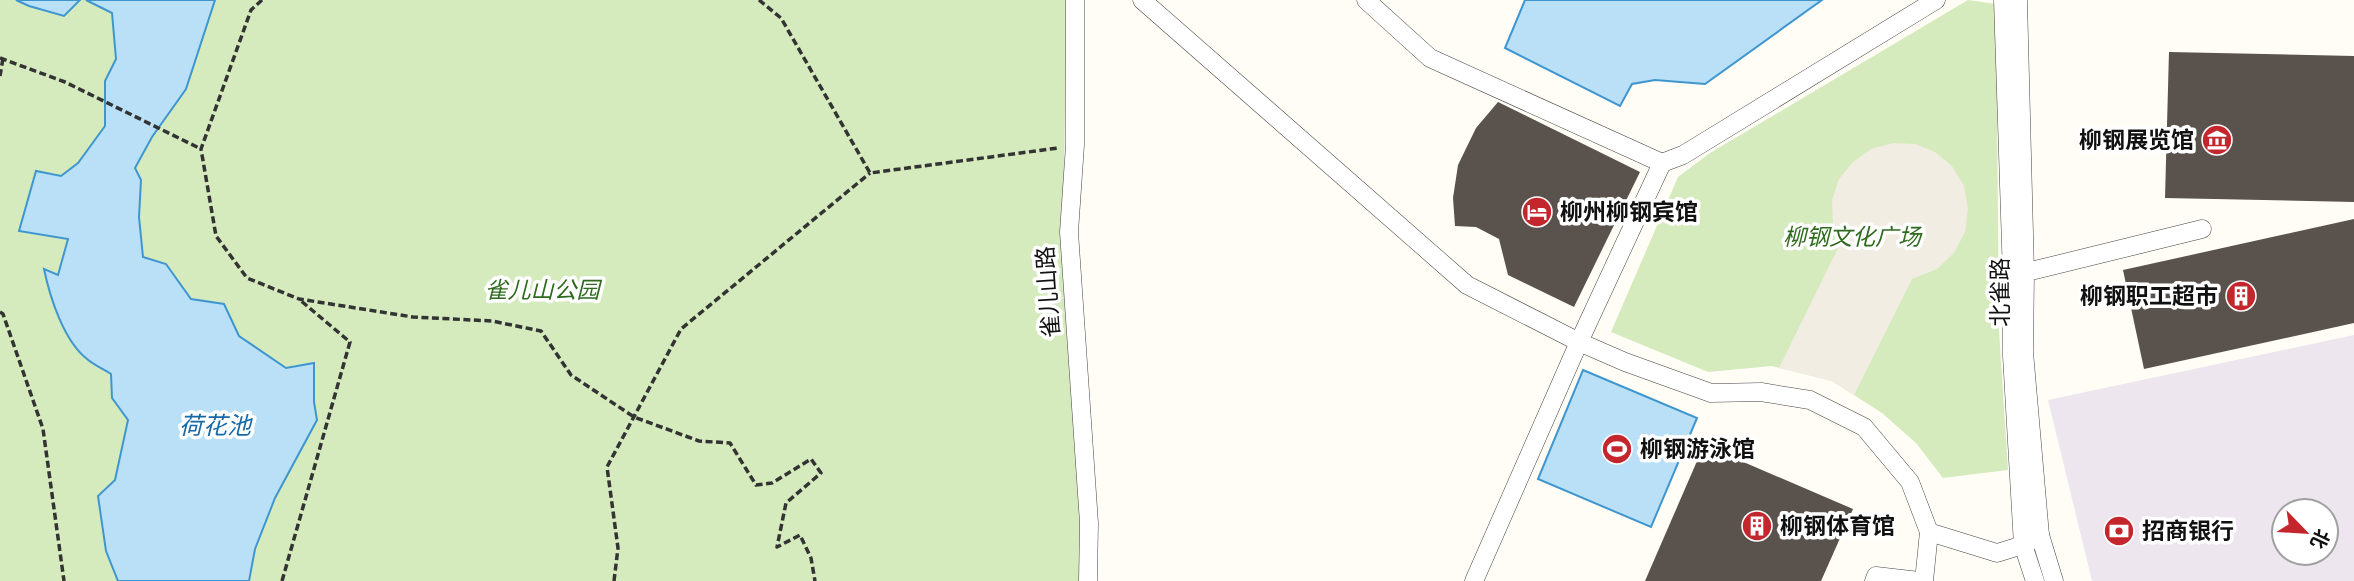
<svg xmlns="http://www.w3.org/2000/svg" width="2354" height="581" font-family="Spectral,'Noto Sans SC',serif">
<rect width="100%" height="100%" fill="#fffdf5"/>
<path fill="#eee6ef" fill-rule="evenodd" d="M2354,335V581H2092L2048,400ZM2284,511H2326V553H2284Z"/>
<g fill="#d5ebbd">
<polygon points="0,0 1067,0 1063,233 1085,524 1081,581 0,581"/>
<polygon points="1968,0 1996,4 1999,330 2008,470 1943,478 1916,443 1882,413 1832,381 1772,366 1708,372 1611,332 1678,177 1710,153"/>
</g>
<polygon fill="#f1ede2" points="1893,143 1915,144 1935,152 1952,166 1964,186 1968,209 1965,232 1954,253 1937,269 1912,279 1854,395 1832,381 1779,368 1840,244 1833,223 1832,200 1839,179 1853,162 1871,149"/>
<g fill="#b9e0f7" stroke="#3f96cf" stroke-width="2">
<polygon points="16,0 80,0 64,16 29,6"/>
<path d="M86,0H215L186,89L152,137L135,168L141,180L139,217L143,257L166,264L191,299L224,304L239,336L286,368L314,363V402L317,420L275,498L255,549L249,581H118L106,551L98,496L115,480L128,420L112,398L111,374C103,369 94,365 87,359C64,341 50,298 44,269L58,275L68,239L19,231L36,171L61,176L78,163L105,126V81L116,59L112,13Z"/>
<polygon points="1525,0 1822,0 1705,84 1655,80 1632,84 1620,106 1505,48"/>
<polygon points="1583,370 1697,418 1651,527 1538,479"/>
</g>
<g fill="#5a524d">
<polygon points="2169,52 2354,56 2354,202 2165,198"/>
<polygon points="1498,102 1640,172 1574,307 1508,275 1499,239 1476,227 1455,226 1453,198 1458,165 1476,128"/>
<polygon points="2354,219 2354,323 2144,369 2123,270"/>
<polygon points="1704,445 1853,509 1821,581 1645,581"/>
</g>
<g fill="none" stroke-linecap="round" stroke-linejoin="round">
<g stroke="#444" stroke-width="19">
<g id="minor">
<polyline points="1075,0 1075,145 1069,232 1089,523 1088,581"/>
<polyline points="1142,0 1467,285 1579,342 1625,362 1711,393 1761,392 1810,400 1864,427 1910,482 1929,532 1997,553 2023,545 2040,535"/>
<polyline points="1366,0 1430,58 1662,163"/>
<polyline points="2003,0 2012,276 2012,356 2023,545 2035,581"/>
<polyline points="2018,0 2025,273 2024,352 2040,535 2054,581"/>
<polyline points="2015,275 2202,229"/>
<polyline points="1474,581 1579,342 1662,163 1683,155 1936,0"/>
<polyline points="1874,581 1876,576 1919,581"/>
<polyline points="1924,581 1929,532"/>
</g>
</g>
<g stroke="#333" stroke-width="3.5" stroke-dasharray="7 3.5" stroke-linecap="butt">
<polyline points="262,0 251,10 201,149 216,236 247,278 299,299 413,317 492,321 541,331 571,375 634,417 699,441 730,443 756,485 772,483 811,459 821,473 786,503 777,547 800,535 811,558 815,581"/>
<polyline points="759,0 781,18 870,173 1058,148"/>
<polyline points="0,58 65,82 201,149"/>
<polyline points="0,76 3,58"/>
<polyline points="0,312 3,314 43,429 64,581"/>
<polyline points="282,581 350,342 300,300"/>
<polyline points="614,581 618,548 607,467 681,329 870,173"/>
</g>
<use href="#minor" stroke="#fff" stroke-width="18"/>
</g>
<defs>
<g id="museum-disc" transform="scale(1.575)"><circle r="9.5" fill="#c4262e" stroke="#fff"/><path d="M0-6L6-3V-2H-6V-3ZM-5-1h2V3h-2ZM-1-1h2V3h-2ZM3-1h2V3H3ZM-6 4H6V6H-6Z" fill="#fff"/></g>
<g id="hotel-disc" transform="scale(1.575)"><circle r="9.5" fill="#c4262e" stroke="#fff"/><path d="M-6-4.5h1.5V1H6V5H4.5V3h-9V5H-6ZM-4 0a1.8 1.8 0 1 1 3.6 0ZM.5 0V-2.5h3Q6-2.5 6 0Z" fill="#fff"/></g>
<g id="building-disc" transform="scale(1.575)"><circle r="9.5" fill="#c4262e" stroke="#fff"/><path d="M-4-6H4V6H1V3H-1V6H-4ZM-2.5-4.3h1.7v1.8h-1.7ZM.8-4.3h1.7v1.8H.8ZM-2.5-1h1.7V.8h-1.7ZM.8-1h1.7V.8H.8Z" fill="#fff"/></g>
<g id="stadium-disc" transform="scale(1.575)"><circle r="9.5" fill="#c4262e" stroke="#fff"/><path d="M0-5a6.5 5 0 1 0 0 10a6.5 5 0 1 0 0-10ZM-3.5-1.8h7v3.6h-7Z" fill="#fff"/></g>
<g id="bank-disc" transform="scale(1.575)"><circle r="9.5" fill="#c4262e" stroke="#fff"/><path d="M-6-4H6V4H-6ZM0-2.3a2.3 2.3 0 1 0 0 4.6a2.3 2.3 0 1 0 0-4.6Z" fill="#fff"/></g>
</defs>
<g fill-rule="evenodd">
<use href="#museum-disc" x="2217" y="140"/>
<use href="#hotel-disc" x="1537" y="212"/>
<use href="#building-disc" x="2241" y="296"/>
<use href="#stadium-disc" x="1617" y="449"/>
<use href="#building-disc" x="1757" y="526"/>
<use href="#bank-disc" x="2119" y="531"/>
</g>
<g text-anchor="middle" stroke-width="7" stroke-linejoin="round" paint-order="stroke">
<g font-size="23" font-weight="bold" fill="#111" stroke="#fff" text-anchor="start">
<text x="2194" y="148" text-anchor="end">柳钢展览馆</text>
<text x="1560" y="220">柳州柳钢宾馆</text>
<text x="2218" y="304" text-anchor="end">柳钢职工超市</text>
<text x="1640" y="457">柳钢游泳馆</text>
<text x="1780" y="534">柳钢体育馆</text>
<text x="2142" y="539">招商银行</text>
</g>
<g font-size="23" font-style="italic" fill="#2f6b1f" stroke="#fff">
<text x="1852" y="245">柳钢文化广场</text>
<text x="542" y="298">雀儿山公园</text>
</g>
<g font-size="23" fill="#111" stroke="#fff">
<text transform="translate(1048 292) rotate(-94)" y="8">雀儿山路</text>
<text transform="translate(2000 292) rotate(-90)" y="8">北雀路</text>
</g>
<g font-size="24" font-style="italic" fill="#1768a6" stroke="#fff">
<text x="215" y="434">荷花池</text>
</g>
</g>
<g transform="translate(2305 532) rotate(115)"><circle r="33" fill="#ffffff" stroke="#a0a0a0" stroke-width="2"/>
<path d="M0-5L12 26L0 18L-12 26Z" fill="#c4262e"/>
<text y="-10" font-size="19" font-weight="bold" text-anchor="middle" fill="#111111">北</text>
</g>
</svg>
